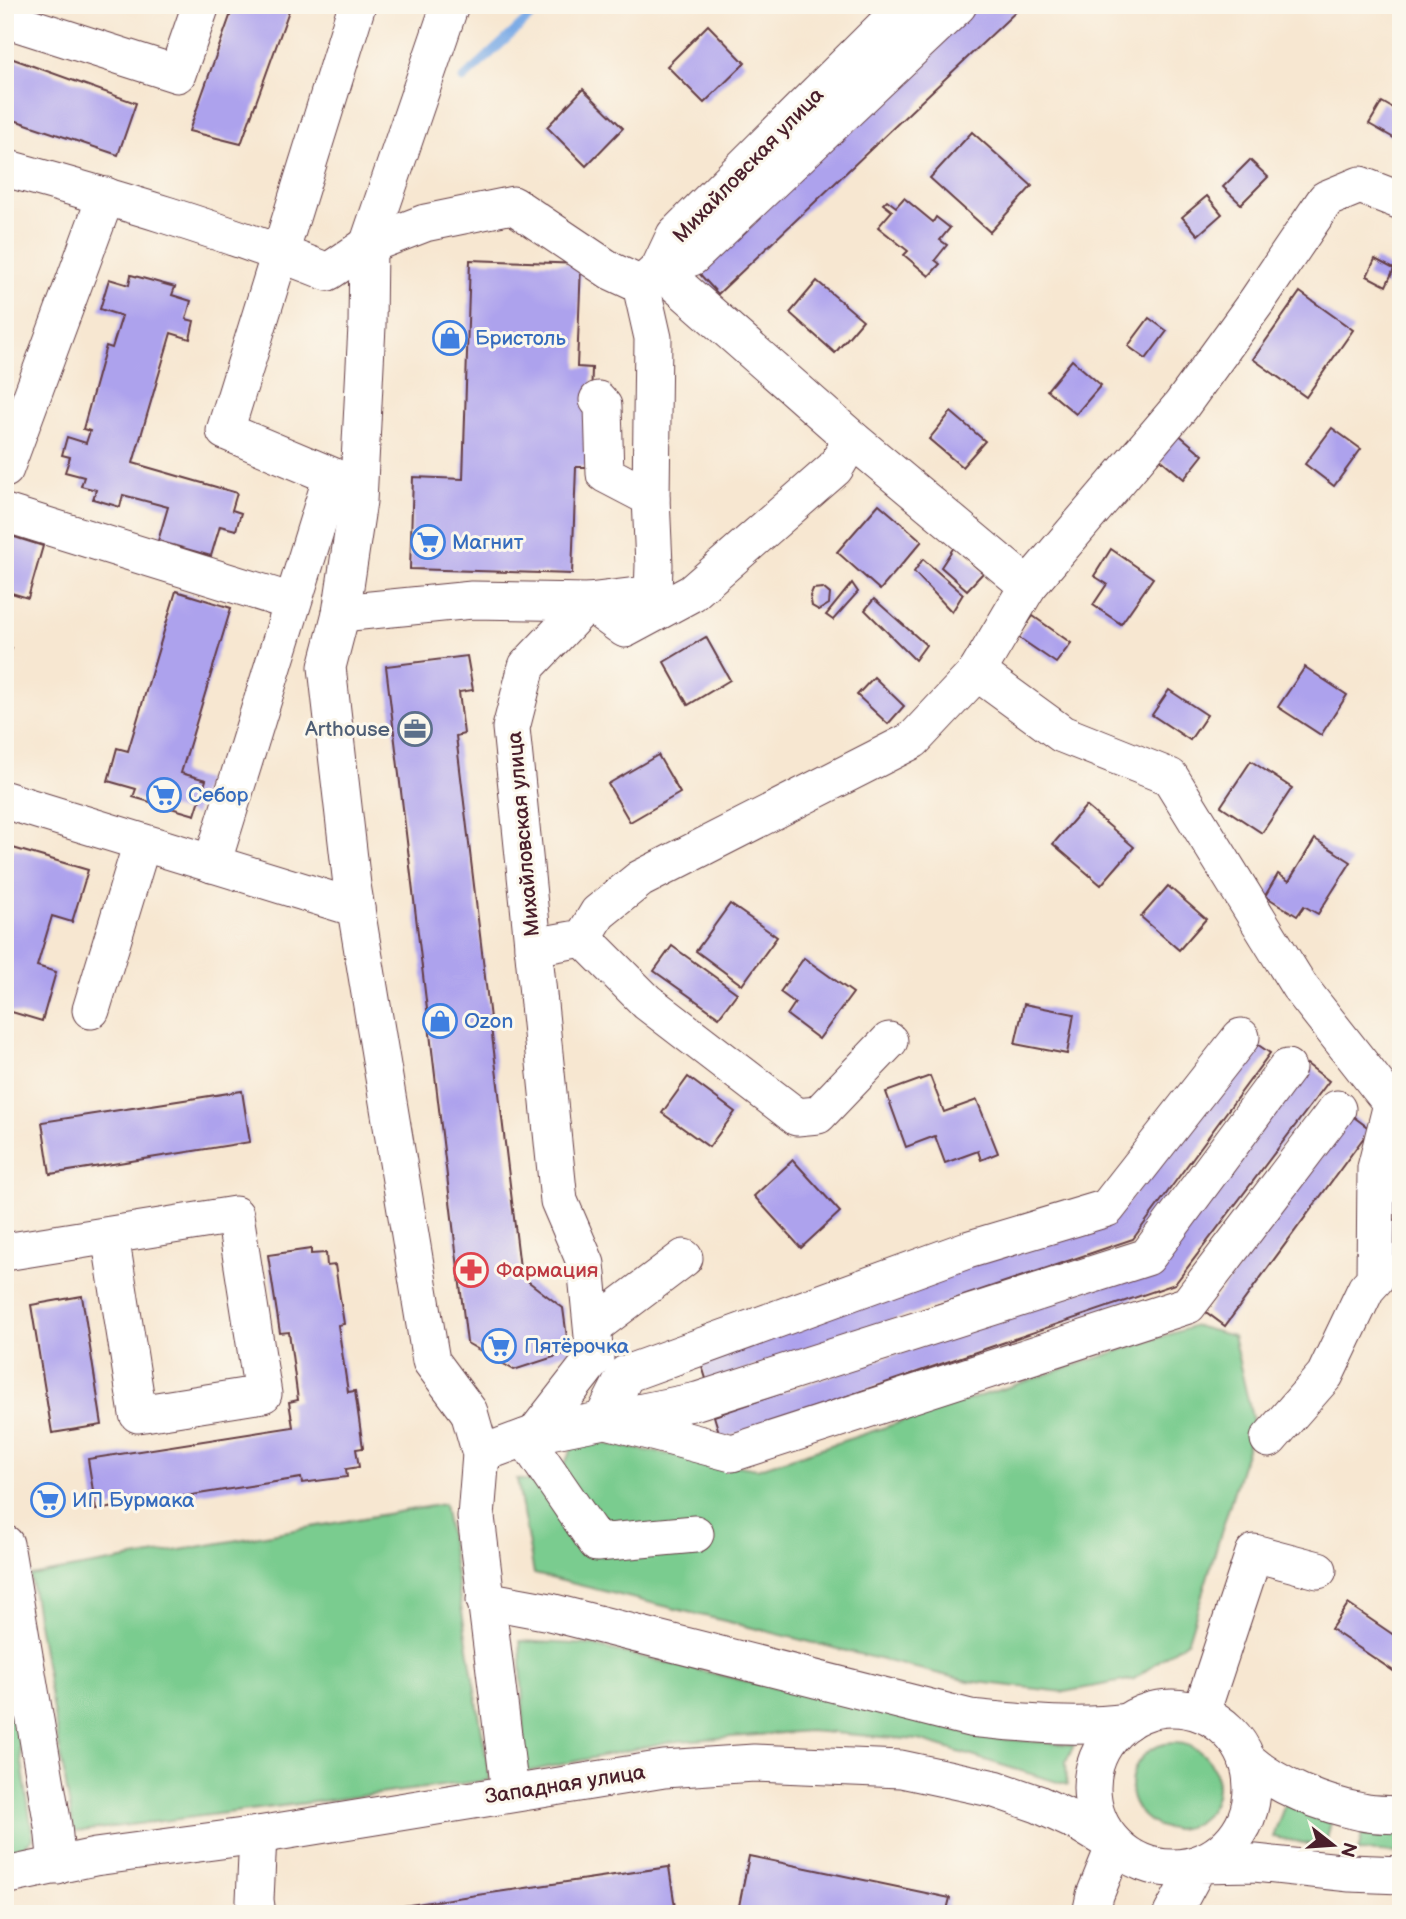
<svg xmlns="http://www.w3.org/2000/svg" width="1406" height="1919" font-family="'Balsamiq Sans',sans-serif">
<rect width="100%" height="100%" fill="#fbf7ec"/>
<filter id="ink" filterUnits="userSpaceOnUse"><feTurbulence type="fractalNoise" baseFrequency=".0143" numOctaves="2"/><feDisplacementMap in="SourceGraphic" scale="14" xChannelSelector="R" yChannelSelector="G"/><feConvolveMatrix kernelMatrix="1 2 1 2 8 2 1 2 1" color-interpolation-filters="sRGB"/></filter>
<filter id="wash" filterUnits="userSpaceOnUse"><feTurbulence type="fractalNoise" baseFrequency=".00686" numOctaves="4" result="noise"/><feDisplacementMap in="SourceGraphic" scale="28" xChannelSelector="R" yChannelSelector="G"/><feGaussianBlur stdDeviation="1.57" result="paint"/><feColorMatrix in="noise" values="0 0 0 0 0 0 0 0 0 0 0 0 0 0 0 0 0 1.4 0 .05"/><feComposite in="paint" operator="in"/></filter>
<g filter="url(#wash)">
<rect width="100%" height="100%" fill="#f7e7d1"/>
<g fill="#7acc8f" stroke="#62765d" stroke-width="2">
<polygon points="1195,1326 1233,1336 1254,1426 1188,1640 1134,1679 1064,1692 968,1681 534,1574 517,1479 553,1486 577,1439 757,1469"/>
<polygon points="444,1504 490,1780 74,1832 30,1576"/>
<polygon points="520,1641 591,1645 990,1738 1074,1745 1066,1762 1067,1785 919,1740 809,1731 667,1742 526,1772"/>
<polygon points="5,1681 11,1688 33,1838 5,1864"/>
<circle cx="1174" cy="1786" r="43"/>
<polygon points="1285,1804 1331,1822 1325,1847 1273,1837"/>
<polygon points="1364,1827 1401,1833 1401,1853 1358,1851"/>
</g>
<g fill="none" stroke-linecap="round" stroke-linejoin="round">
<polyline stroke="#7cabe6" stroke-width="9" points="463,79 543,5"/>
</g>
<g id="blocks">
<g fill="#ada2ed">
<polygon points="234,5 291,5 241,144 189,131"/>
<polygon points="977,5 1023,5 718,294 697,271"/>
<polygon points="708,25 745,63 704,103 667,66"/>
<polygon points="5,56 136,103 118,155 5,117"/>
<polygon points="583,89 623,128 586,166 547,127"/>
<polygon points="1382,102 1401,113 1401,142 1369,124"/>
<polygon points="972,132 1032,186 990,232 930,178"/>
<polygon points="1250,160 1268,177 1241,204 1223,187"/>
<polygon points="1207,196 1222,214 1198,235 1182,217"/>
<polygon points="904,198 933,222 936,217 950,228 940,240 947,245 935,260 940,264 929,276 904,255 908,251 878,227 892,211 883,204 887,200 896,207"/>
<polygon points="1375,259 1394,269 1386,286 1367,276"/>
<polygon points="470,260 581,264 577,367 592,368 589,467 576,467 572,574 410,569 413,477 463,479"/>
<polygon points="131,275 175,287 172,295 191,301 186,319 194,321 190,339 171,333 133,463 237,493 232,510 241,513 236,530 220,526 211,556 158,541 168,507 123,495 120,507 93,499 96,490 81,486 84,477 65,472 70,457 62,455 67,437 86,443 90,431 83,429 106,346 112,348 122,316 100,309 109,279 129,285"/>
<polygon points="817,281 863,320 835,353 790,313"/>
<polygon points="1300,292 1353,330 1306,397 1253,359"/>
<polygon points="1149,318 1167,331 1146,359 1128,346"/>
<polygon points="1072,360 1101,385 1076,414 1047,390"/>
<polygon points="951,412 985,441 962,467 929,439"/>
<polygon points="1332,428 1361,449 1334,486 1305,464"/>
<polygon points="1177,433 1203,455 1184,479 1158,457"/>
<polygon points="879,504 922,541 880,590 837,552"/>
<polygon points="5,534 43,546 28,598 8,592 5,597"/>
<polygon points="954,547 983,573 967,590 941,567"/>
<polygon points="1111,549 1153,578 1121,624 1093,605 1107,584 1094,576"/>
<polygon points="923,559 963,594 952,612 914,572"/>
<polygon points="852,583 858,592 833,620 826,615"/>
<polygon points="823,588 830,594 829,604 819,610 812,606 810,596 813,589"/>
<polygon points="176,591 231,608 181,773 206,780 195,815 133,797 136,789 108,781 117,748 128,751"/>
<polygon points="874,599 926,645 915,660 865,610"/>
<polygon points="1033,616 1071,643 1056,663 1018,637"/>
<polygon points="706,637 730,680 688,705 664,662"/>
<polygon points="5,646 12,648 6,667 5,667"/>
<polygon points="467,656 473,690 459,692 464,734 456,736 521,1276 563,1308 569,1352 514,1370 467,1343 386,666"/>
<polygon points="1305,667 1347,695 1321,735 1278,707"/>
<polygon points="874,677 904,706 888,724 857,695"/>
<polygon points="1169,690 1207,715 1190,740 1152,715"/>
<polygon points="658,755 680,793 630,822 608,784"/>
<polygon points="1251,761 1292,788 1262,833 1221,806"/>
<polygon points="1086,806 1134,847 1101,885 1053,844"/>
<polygon points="1315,839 1351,862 1318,914 1304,906 1297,916 1265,896 1278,874 1289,881"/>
<polygon points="13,848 88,870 72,922 52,916 37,966 56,972 42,1021 5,1010 5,873"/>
<polygon points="1168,886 1206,919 1179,950 1141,917"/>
<polygon points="730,904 777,937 742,985 696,951"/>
<polygon points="672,946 737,993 719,1017 654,971"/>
<polygon points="804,958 853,993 819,1039 787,1015 795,1003 780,992"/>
<polygon points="1024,1004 1074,1014 1067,1054 1015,1044"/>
<polygon points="1248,1038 1270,1053 1133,1239 707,1382 698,1353 1118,1216"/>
<polygon points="1307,1064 1329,1081 1175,1284 721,1439 714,1416 1157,1266"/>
<polygon points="930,1076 944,1112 977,1100 998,1153 981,1160 978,1151 945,1163 935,1136 906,1147 886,1092"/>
<polygon points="688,1077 735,1112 709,1147 662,1113"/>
<polygon points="242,1091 250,1142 50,1174 42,1122"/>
<polygon points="1351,1115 1370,1129 1225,1326 1206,1312"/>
<polygon points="793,1160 840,1212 801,1248 754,1196"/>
<polygon points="311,1249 311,1254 326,1253 327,1266 335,1265 344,1324 338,1325 348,1392 355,1391 363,1448 356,1449 359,1467 346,1469 347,1477 302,1483 301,1478 96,1510 88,1459 293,1427 289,1402 298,1400 289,1332 280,1333 268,1255"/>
<polygon points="82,1296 102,1425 52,1433 31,1305"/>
<polygon points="1348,1604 1401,1640 1401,1676 1331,1629"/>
<polygon points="749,1856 950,1898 946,1914 750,1914 738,1911"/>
<polygon points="669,1867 676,1914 361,1914 361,1912"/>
</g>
</g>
</g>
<g filter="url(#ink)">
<use href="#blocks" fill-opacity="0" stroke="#643d44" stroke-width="2"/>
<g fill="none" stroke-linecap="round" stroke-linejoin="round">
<g stroke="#643d44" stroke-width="39">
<g id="minor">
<polyline points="450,5 368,245 367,326 358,501 341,613 327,667 352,885 431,1361 469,1412 481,1454 476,1517 510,1792"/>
<polyline points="5,19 177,74 201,5"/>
<path d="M5,168C114,198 223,230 328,272L368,245L425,223L513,205L611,271L641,285"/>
<polyline points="659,269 852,439 1028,586"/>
<polyline points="659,269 692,257 958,5"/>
<polyline points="649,278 659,269 675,235 906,5"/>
<polyline points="598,400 603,406 605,474 651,498"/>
<polyline points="5,469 106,196"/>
<polyline points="5,513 292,602"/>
<polyline points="341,613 472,600 588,602 625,629 692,593 835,468 852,439"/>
<polyline points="977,672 1062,734 1170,777 1299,986 1392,1104 1376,1168 1375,1279 1366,1289 1325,1375 1269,1439"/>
<polyline points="5,800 356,908"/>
<polyline points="212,864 332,476 225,431 357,5"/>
<polyline points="583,938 647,1002 797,1117 818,1115 889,1041"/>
<polyline points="533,947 583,938 598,913 640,879 913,740 977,672 1028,586 1181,406 1257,301 1326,199 1360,185 1401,201"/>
<polyline points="91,1010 142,843"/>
<polyline points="1241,1037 1107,1208 967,1250 626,1374 603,1419 732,1453 1188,1305 1337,1109"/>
<polyline points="5,1252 235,1215 263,1394 138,1414 110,1235"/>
<polyline points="594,1326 684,1258"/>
<polyline points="535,1434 697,1401 1147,1257 1287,1068"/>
<polyline points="525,1438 597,1543 695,1534"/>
<polyline points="481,1454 535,1434 595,1357 586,1264 559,1201 511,728 527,666 588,602 653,594 654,565 651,498 653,338 641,285"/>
<polyline points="5,1544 53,1826 57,1866"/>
<path d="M485,1600L550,1612L970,1718C1022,1723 1075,1729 1127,1722"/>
<circle cx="1172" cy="1788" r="80"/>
<polyline points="1201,1713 1254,1553 1318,1570"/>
<path d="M1247,1760C1278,1787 1322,1804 1362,1812C1374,1815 1388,1814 1401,1815"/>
<polyline points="5,1876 95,1857 258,1835 664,1769 754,1763 901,1769 995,1789 1038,1804 1079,1823 1115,1845 1095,1895 1091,1914"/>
<polyline points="257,1914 255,1900 258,1835"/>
<polyline points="1172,1914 1199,1864 1255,1863 1350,1873 1401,1875"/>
</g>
</g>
<use href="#minor" stroke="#fff" stroke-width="37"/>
</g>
</g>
<defs>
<g id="shop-ring" transform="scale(1.75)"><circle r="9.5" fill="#fbf7ec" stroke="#3f7fe0" stroke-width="1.5"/><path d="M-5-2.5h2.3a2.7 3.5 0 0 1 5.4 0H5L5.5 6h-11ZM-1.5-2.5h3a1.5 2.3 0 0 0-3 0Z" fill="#3f7fe0"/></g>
<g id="supermarket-ring" transform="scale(1.75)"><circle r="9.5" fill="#fbf7ec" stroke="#3f7fe0" stroke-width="1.5"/><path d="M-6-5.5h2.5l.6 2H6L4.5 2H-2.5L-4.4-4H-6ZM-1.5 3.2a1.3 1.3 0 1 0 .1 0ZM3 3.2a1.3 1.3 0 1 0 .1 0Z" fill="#3f7fe0"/></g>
<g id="office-ring" transform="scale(1.75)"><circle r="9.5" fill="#fbf7ec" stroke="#5c6f8a" stroke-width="1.5"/><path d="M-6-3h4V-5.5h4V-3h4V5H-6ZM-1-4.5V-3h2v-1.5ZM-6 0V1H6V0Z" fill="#5c6f8a"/></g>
<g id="pharmacy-ring" transform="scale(1.75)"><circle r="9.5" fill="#fbf7ec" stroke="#e0444e" stroke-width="1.5"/><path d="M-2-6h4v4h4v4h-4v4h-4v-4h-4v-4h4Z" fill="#e0444e"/></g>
</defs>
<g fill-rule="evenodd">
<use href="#shop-ring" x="450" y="338"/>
<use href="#supermarket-ring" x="428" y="542"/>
<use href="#office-ring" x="415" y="729"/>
<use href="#supermarket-ring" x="164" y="795"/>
<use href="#shop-ring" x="440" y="1021"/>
<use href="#pharmacy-ring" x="471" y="1270"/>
<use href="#supermarket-ring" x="499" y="1346"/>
<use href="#supermarket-ring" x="48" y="1500"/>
</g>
<g text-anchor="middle" stroke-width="6" stroke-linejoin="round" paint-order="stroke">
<g font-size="21" fill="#4a1f2b" stroke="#fbf7ec">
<text transform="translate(748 165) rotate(-46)" y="7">Михайловская улица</text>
<text transform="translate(523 834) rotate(-95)" y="7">Михайловская улица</text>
<text transform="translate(565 1784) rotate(-9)" y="7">Западная улица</text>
</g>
<g font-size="21" fill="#366cbe" stroke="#fbf7ec" text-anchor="start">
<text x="475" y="345">Бристоль</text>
<text x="452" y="549">Магнит</text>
<text x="188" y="802">Себор</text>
<text x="464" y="1028">Ozon</text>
<text x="524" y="1353">Пятёрочка</text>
<text x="72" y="1507">ИП Бурмака</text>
</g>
<g font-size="21" fill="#4e5e75" stroke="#fbf7ec" text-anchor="end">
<text x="390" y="736">Arthouse</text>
</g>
<g font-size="21" fill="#be3a42" stroke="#fbf7ec" text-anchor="start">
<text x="496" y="1277">Фармация</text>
</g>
</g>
<rect width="1406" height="1919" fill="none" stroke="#fbf7ec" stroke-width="28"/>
<g transform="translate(1333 1845) rotate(107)" stroke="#fbf7ec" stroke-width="5" paint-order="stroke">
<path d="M0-5L12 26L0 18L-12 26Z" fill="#4a1f2b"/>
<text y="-10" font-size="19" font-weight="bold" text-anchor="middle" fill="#4a1f2b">N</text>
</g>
</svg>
